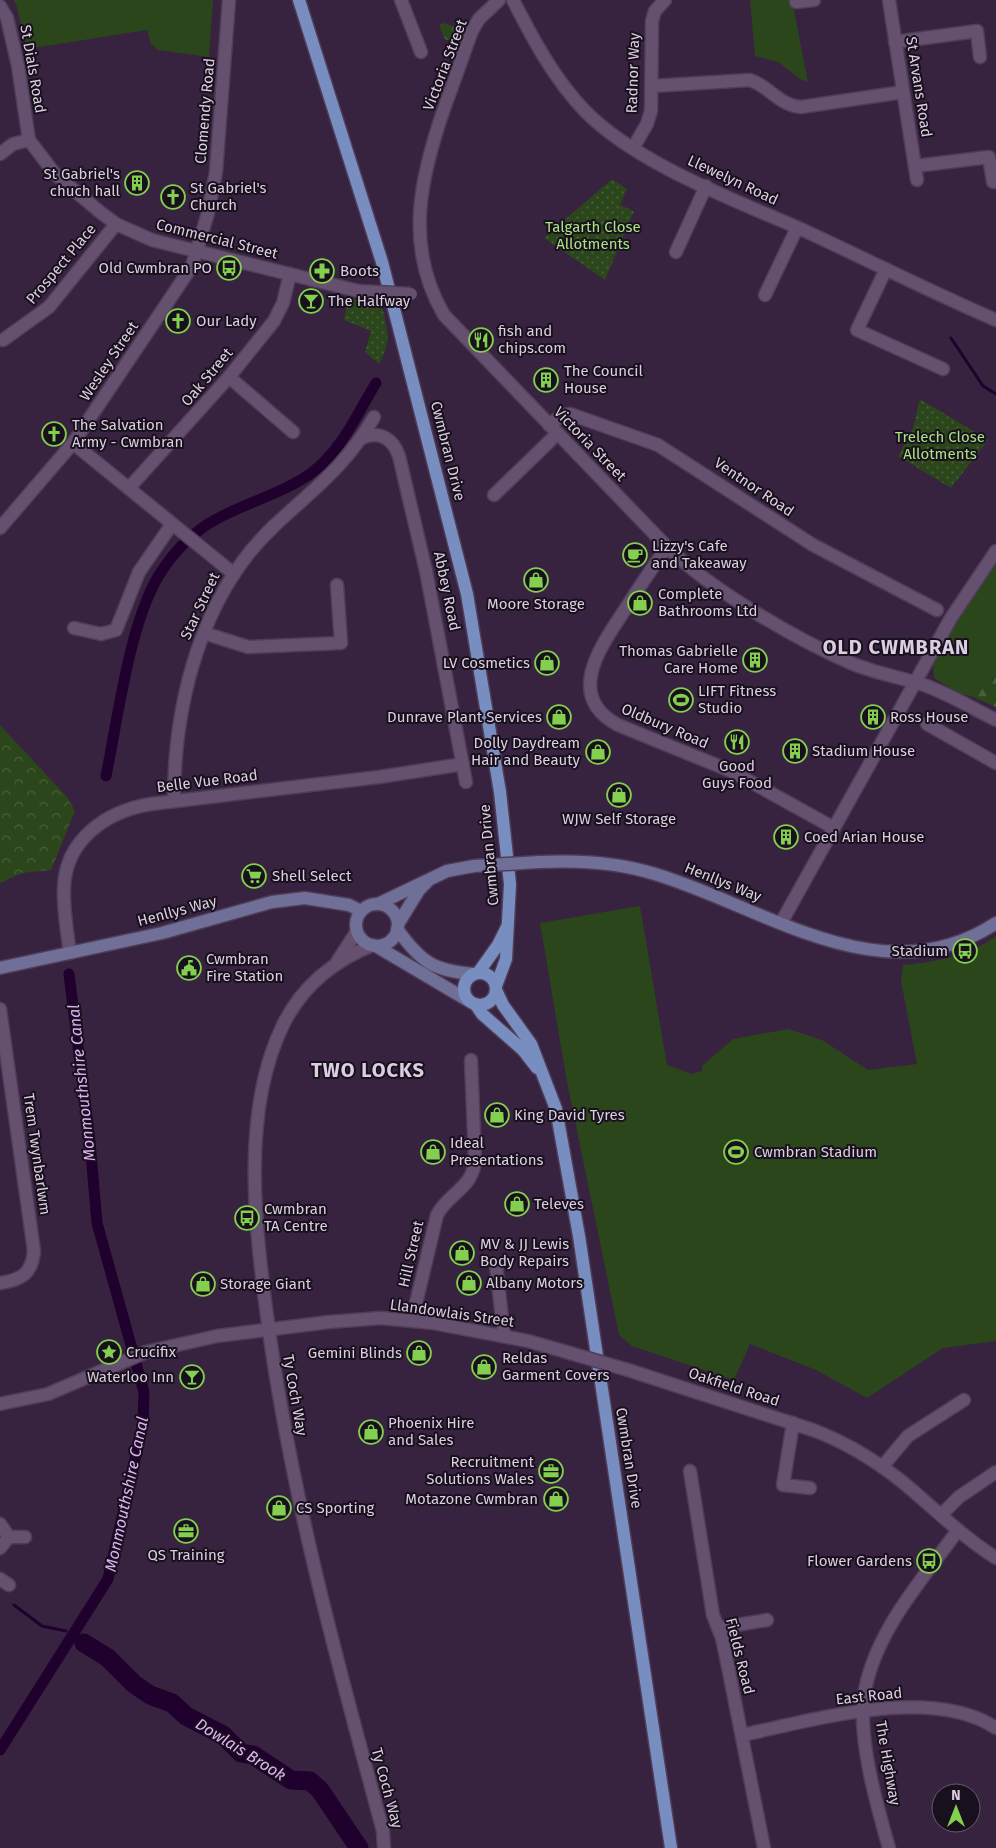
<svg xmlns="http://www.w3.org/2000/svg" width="996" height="1848" font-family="'Fira Sans',sans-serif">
<defs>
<pattern id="forest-firs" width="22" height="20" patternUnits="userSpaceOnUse" patternTransform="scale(1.25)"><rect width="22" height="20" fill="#2b461a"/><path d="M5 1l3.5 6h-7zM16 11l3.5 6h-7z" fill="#49603b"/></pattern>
<pattern id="park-crowns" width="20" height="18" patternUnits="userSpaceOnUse" patternTransform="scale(1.25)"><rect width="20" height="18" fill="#2b461a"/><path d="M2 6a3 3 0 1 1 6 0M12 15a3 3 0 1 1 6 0" fill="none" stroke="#49603b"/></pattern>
<pattern id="garden-dots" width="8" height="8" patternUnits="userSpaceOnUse" patternTransform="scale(1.25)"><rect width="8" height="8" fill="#2b461a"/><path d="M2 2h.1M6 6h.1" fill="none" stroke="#49603b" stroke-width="1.8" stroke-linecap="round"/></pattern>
</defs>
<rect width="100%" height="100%" fill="#372240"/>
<g fill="#2b461a">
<polygon points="13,0 213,0 209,57 158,50 151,44 147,30 27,49 16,4"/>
<polygon points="750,0 792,0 808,82 800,79 778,62 755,56"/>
<polygon points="996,562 996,677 987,682 973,697 958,693 934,678 933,665 964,606"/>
<path d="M640,906L667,1065L692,1074L702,1071V1066L733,1039L788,1029L822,1040L868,1070L917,1064L901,981L903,965C935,962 970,956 996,936V1341L943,1348L867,1398L816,1370L750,1344L734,1380L632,1346L619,1335L567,1082L540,923Z"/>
</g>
<polygon fill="url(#forest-firs)" points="996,677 996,707 973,697 987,682"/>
<g fill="url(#park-crowns)">
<polygon points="443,23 456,27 450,40 445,40 439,25"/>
<polygon points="0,725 67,797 75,811 51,870 22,873 0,883"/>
</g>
<g fill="url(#garden-dots)">
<polygon points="612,179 627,189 620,205 634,211 605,280 544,238"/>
<path d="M348,297L382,307C388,332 392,341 379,364L365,352L371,331L344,320Z"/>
<polygon points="920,399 988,440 951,488 898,456 913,428"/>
</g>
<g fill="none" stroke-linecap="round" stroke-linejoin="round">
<g stroke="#20002c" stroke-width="3">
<polyline points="951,338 983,386 996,394"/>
<polyline points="14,1605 42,1626 66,1631"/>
</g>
<g stroke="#20002c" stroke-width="11">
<path d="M106,776C118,718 130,616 163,569C173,554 187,539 202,528C235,505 277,497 310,474C341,452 357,414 376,383"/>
<polyline points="0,1750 108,1579 143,1424 144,1392 97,1223 90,1142 69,974"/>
</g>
<polyline stroke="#20002c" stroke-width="19" points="84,1643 108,1658 134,1684 150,1695 172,1703 186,1716 223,1735 241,1753 253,1755 291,1780 310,1781 320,1790 359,1848"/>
<g stroke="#4f3d57" stroke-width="15">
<g id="street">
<polyline points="401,0 421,52"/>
<path d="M499,0L479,19L472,31C463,55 455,79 446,103C421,174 403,245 444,315L667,547C710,589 795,639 851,663C874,673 900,677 924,685C949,694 972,708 996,720"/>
<path d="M513,0C533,39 554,79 585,111C637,164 735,200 803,230C868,260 931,292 996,320"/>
<polyline points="889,0 917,180"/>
<polyline points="796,2 814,0"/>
<polyline points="0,6 7,18 18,66 29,140 55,174 100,212 116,224 152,240 358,291"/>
<polyline points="895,42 977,31 980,57"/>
<path d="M652,86L750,80C769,86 780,106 801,107L903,92"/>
<polyline points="633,148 647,124 651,111 652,21 655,11 665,0"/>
<polyline points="0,154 13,144 29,140"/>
<polyline points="915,166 989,157 993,182"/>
<polyline points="676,252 706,186"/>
<polyline points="886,269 857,330 943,369"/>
<polyline points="765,295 797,228"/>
<polyline points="3,340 49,307 116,224"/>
<polyline points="229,377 293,432"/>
<polyline points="549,425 562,415 570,414 658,445 813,545 937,610"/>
<path d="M362,438C380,430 393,439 399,456L426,571L466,782"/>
<polyline points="73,443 234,574"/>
<polyline points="129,488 229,377 274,321 283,303 290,274"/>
<polyline points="494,495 557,434"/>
<polyline points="0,528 73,443 192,266 208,213 216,172 229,0"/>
<path d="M667,547C652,568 638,589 624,611C601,646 564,696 618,725L731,771L834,828"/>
<polyline points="74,628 101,634 116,630 139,572 172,524"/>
<polyline points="204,633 248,647 341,643 337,585"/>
<polyline points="927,724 996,763"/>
<path d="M174,801C174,703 201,594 275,525C315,488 346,466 374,417"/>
<polyline points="781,923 951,618 996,551"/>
<path d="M373,945C333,961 302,986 283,1025C241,1111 255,1225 267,1316C290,1491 337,1661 383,1831L384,1848"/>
<path d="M70,953C67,931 63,909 64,887C66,839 107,811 151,804L379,777L463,764"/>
<polyline points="337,962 357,931"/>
<path d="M0,1009L34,1251C32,1274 21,1280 0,1283"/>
<polyline points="496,1265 504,1336"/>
<path d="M412,1320L437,1215C448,1193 474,1188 475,1159L471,1060"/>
<path d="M628,1370L813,1430C845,1442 873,1459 900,1480C932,1506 961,1536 996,1558"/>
<polyline points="0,1404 48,1394 146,1352 217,1336 329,1322 381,1318 433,1323 528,1341 570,1353"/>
<polyline points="793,1423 783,1485 810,1488"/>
<polyline points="882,1467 908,1436 964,1400"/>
<polyline points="690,1471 713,1615 722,1638 728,1667 764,1848"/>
<polyline points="941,1515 959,1497 996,1472"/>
<polyline points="0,1524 9,1537 25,1537"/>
<polyline points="0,1548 9,1537"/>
<polyline points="0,1579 9,1585"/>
<polyline points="718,1628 767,1620"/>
<path d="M742,1735C815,1720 930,1685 996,1728"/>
<path d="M889,1848C877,1806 856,1733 865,1690C877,1629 922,1580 958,1530"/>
</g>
</g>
<g stroke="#4f3d57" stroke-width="15">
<g id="secondary">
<path d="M539,862C579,860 617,862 655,874C765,907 882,998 996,923"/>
<polyline points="378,904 447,871 474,866"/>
<circle cx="377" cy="925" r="21"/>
<polyline points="398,924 419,890 427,882"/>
<path d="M397,929C421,962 433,971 474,974"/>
<polyline points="376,946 469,1001"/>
<polyline points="0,968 162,933 272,902 305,898 349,905 361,911"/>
</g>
</g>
<g stroke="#4f3d57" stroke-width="15">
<g id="primary">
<polyline points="299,0 382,262 467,594 500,792 510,884 506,959 496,986"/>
<circle cx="480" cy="989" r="16"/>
<polyline points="478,973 498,945 507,927"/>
<polyline points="496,990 503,1005 531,1044 556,1109 579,1236 671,1848"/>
<polyline points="476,1005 482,1014 523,1050 537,1068"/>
</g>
</g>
<use href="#street" stroke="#665070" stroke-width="12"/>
<use href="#secondary" stroke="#706f98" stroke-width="12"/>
<use href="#primary" stroke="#798ec0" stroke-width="12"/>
<g stroke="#4f3d57" stroke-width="15" stroke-linecap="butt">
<g id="street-bridge">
<polyline points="358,291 411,294"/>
<polyline points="570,1353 628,1370"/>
</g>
</g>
<g stroke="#4f3d57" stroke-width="15" stroke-linecap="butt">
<polyline id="secondary-bridge" points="474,866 539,862"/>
</g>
<use href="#street-bridge" stroke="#665070" stroke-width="12"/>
<use href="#secondary-bridge" stroke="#706f98" stroke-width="12"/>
</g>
<defs>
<g id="building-ring" transform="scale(1.25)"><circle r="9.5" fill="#19101d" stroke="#83d04e" stroke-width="1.5"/><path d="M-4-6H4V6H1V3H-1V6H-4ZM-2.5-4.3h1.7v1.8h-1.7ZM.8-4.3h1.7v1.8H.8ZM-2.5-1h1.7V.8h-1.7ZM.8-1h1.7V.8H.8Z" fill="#83d04e"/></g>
<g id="church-ring" transform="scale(1.25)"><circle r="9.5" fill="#19101d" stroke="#83d04e" stroke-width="1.5"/><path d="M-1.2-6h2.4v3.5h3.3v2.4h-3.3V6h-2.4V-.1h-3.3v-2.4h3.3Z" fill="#83d04e"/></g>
<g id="bus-ring" transform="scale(1.25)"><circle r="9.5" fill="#19101d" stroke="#83d04e" stroke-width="1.5"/><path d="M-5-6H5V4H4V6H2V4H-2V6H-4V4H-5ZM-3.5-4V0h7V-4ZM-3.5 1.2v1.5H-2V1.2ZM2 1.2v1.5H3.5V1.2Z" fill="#83d04e"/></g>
<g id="pharmacy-ring" transform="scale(1.25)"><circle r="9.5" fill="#19101d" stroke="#83d04e" stroke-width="1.5"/><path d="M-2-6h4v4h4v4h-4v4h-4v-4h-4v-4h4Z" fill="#83d04e"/></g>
<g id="bar-ring" transform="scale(1.25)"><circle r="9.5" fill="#19101d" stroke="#83d04e" stroke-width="1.5"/><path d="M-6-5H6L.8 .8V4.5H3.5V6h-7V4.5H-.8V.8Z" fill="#83d04e"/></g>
<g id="restaurant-ring" transform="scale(1.25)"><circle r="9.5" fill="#19101d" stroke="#83d04e" stroke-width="1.5"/><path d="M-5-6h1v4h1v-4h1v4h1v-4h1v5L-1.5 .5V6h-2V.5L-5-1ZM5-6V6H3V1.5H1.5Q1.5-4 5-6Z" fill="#83d04e"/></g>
<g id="cafe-ring" transform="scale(1.25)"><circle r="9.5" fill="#19101d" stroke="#83d04e" stroke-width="1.5"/><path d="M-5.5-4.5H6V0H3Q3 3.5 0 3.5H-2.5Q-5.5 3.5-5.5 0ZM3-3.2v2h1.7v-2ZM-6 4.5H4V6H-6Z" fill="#83d04e"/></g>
<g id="shop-ring" transform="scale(1.25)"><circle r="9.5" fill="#19101d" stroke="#83d04e" stroke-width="1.5"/><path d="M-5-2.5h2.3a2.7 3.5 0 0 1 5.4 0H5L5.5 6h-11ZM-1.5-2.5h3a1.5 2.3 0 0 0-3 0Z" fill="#83d04e"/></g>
<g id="stadium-ring" transform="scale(1.25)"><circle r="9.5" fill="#19101d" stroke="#83d04e" stroke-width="1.5"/><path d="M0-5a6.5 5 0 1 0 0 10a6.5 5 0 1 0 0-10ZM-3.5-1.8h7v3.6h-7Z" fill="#83d04e"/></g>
<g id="supermarket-ring" transform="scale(1.25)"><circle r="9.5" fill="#19101d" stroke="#83d04e" stroke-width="1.5"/><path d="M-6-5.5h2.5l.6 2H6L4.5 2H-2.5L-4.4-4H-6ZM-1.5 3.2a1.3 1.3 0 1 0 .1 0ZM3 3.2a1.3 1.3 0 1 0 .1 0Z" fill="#83d04e"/></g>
<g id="civic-ring" transform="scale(1.25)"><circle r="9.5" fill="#19101d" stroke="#83d04e" stroke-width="1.5"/><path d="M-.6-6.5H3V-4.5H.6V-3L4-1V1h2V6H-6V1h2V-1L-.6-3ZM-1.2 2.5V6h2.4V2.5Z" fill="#83d04e"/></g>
<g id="sight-ring" transform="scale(1.25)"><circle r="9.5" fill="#19101d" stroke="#83d04e" stroke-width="1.5"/><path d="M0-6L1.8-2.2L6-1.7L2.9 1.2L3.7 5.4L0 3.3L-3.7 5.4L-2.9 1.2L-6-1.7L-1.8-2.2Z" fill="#83d04e"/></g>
<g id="office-ring" transform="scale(1.25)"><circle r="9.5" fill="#19101d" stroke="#83d04e" stroke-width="1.5"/><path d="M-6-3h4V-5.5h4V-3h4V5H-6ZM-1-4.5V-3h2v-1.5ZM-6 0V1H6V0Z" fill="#83d04e"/></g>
</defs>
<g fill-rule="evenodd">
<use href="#building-ring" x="137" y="183"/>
<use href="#church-ring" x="173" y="197"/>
<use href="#bus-ring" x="229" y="268"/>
<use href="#pharmacy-ring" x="322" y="271"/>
<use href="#bar-ring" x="311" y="301"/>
<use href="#church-ring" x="178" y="321"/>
<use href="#restaurant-ring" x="481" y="340"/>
<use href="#building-ring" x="546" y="380"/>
<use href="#church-ring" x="54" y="434"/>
<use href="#cafe-ring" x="635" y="555"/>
<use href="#shop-ring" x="536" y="580"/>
<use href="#shop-ring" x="640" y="603"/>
<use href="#building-ring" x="755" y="660"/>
<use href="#shop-ring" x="547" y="663"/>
<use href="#stadium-ring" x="681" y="700"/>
<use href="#shop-ring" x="559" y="717"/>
<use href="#building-ring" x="873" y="717"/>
<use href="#restaurant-ring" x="737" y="742"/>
<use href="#building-ring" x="795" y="751"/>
<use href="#shop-ring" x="598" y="752"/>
<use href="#shop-ring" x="619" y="795"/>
<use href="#building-ring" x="786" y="837"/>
<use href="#supermarket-ring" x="254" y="876"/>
<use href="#bus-ring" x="965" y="951"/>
<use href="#civic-ring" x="189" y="968"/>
<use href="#shop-ring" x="497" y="1115"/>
<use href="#shop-ring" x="433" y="1152"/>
<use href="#stadium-ring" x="736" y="1152"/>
<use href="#shop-ring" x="517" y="1204"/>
<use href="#bus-ring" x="247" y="1218"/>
<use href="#shop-ring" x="462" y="1253"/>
<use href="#shop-ring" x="469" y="1283"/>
<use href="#shop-ring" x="203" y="1284"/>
<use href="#sight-ring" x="109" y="1352"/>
<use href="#shop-ring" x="419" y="1353"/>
<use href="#shop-ring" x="484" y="1367"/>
<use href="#bar-ring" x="192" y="1377"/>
<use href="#shop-ring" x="371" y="1432"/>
<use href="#office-ring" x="551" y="1471"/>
<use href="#shop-ring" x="556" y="1499"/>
<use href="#shop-ring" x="279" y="1508"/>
<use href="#office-ring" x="186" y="1531"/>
<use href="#bus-ring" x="929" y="1561"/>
</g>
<g text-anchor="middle" stroke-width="4" stroke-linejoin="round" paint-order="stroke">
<g font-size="15" fill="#dbcee1" stroke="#19101d">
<text transform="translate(445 65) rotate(-69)" y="5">Victoria Street</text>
<text transform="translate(33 69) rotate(80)" y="5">St Dials Road</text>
<text transform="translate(633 73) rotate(-88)" y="5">Radnor Way</text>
<text transform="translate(919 87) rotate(81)" y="5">St Arvans Road</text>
<text transform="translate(205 111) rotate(-85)" y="5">Clomendy Road</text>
<text transform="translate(733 180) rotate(25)" y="5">Llewelyn Road</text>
<text transform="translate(217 239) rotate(14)" y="5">Commercial Street</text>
<text transform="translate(61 264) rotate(-50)" y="5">Prospect Place</text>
<text transform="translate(109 361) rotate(-56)" y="5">Wesley Street</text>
<text transform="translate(207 377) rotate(-50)" y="5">Oak Street</text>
<text transform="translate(590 444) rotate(46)" y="5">Victoria Street</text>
<text transform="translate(448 451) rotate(76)" y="5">Cwmbran Drive</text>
<text transform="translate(754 487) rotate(34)" y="5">Ventnor Road</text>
<text transform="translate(447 591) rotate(78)" y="5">Abbey Road</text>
<text transform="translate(200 606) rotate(-65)" y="5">Star Street</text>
<text transform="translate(665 726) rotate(23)" y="5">Oldbury Road</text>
<text transform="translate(207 781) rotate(-7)" y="5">Belle Vue Road</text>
<text transform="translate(489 855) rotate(-95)" y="5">Cwmbran Drive</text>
<text transform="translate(723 882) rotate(22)" y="5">Henllys Way</text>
<text transform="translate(177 911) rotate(-15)" y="5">Henllys Way</text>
<text transform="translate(37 1154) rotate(82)" y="5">Trem Twynbarlwm</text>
<text transform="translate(411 1254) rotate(-77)" y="5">Hill Street</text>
<text transform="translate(452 1313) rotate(8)" y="5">Llandowlais Street</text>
<text transform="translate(734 1387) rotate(18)" y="5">Oakfield Road</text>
<text transform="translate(295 1395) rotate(80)" y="5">Ty Coch Way</text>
<text transform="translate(629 1458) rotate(81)" y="5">Cwmbran Drive</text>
<text transform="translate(740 1656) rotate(76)" y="5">Fields Road</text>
<text transform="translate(869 1696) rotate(-6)" y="5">East Road</text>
<text transform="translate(888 1763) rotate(80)" y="5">The Highway</text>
<text transform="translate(387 1788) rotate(75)" y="5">Ty Coch Way</text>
</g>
<g font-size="15" fill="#dbcee1" stroke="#19101d" text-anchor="start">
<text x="120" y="179" text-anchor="end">St Gabriel's<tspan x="120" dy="17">chuch hall</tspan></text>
<text x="190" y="193">St Gabriel's<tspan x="190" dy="17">Church</tspan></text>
<text x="212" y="273" text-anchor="end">Old Cwmbran PO</text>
<text x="340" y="276">Boots</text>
<text x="328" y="306">The Halfway</text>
<text x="196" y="326">Our Lady</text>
<text x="498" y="336">fish and<tspan x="498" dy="17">chips.com</tspan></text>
<text x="564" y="376">The Council<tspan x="564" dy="17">House</tspan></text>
<text x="72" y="430">The Salvation<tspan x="72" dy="17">Army - Cwmbran</tspan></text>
<text x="652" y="551">Lizzy's Cafe<tspan x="652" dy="17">and Takeaway</tspan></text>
<text x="658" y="599">Complete<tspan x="658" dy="17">Bathrooms Ltd</tspan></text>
<text x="536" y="609" text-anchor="middle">Moore Storage</text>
<text x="738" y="656" text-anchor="end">Thomas Gabrielle<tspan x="738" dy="17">Care Home</tspan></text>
<text x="530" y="668" text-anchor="end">LV Cosmetics</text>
<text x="698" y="696">LIFT Fitness<tspan x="698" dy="17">Studio</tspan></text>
<text x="542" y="722" text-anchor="end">Dunrave Plant Services</text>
<text x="890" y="722">Ross House</text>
<text x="580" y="748" text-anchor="end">Dolly Daydream<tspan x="580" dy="17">Hair and Beauty</tspan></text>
<text x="812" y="756">Stadium House</text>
<text x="737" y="771" text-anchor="middle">Good<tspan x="737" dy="17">Guys Food</tspan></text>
<text x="619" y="824" text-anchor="middle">WJW Self Storage</text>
<text x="804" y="842">Coed Arian House</text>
<text x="272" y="881">Shell Select</text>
<text x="948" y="956" text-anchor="end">Stadium</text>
<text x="206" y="964">Cwmbran<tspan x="206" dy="17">Fire Station</tspan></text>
<text x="514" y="1120">King David Tyres</text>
<text x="450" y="1148">Ideal<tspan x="450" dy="17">Presentations</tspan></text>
<text x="754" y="1157">Cwmbran Stadium</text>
<text x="534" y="1209">Televes</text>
<text x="264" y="1214">Cwmbran<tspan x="264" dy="17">TA Centre</tspan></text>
<text x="480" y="1249">MV &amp; JJ Lewis<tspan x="480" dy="17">Body Repairs</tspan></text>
<text x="486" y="1288">Albany Motors</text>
<text x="220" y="1289">Storage Giant</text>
<text x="126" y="1357">Crucifix</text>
<text x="402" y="1358" text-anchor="end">Gemini Blinds</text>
<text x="502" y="1363">Reldas<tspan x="502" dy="17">Garment Covers</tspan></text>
<text x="174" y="1382" text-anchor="end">Waterloo Inn</text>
<text x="388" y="1428">Phoenix Hire<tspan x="388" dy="17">and Sales</tspan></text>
<text x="534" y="1467" text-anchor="end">Recruitment<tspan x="534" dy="17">Solutions Wales</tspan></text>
<text x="538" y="1504" text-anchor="end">Motazone Cwmbran</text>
<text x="296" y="1513">CS Sporting</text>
<text x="186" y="1560" text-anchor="middle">QS Training</text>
<text x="912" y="1566" text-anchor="end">Flower Gardens</text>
</g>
<g font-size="15" fill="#a7e483" stroke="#19101d">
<text x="593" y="232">Talgarth Close<tspan x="593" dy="17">Allotments</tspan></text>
<text x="940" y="442">Trelech Close<tspan x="940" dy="17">Allotments</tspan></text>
</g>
<g font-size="16" font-style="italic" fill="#e2b0f9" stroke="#19101d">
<text transform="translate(81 1083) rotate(-96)" y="6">Monmouthshire Canal</text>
<text transform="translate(126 1494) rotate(-78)" y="6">Monmouthshire Canal</text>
<text transform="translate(241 1749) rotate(32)" y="6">Dowlais Brook</text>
</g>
<g font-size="20" font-weight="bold" letter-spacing="1" fill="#dbcee1" stroke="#19101d">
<text x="896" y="654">OLD CWMBRAN</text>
<text x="368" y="1077">TWO LOCKS</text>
</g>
</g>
<g transform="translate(956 1808)"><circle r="24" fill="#19101d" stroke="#675c6b"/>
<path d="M0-4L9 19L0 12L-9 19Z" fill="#83d04e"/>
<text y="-8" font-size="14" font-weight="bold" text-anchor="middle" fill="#dbcee1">N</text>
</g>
</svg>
